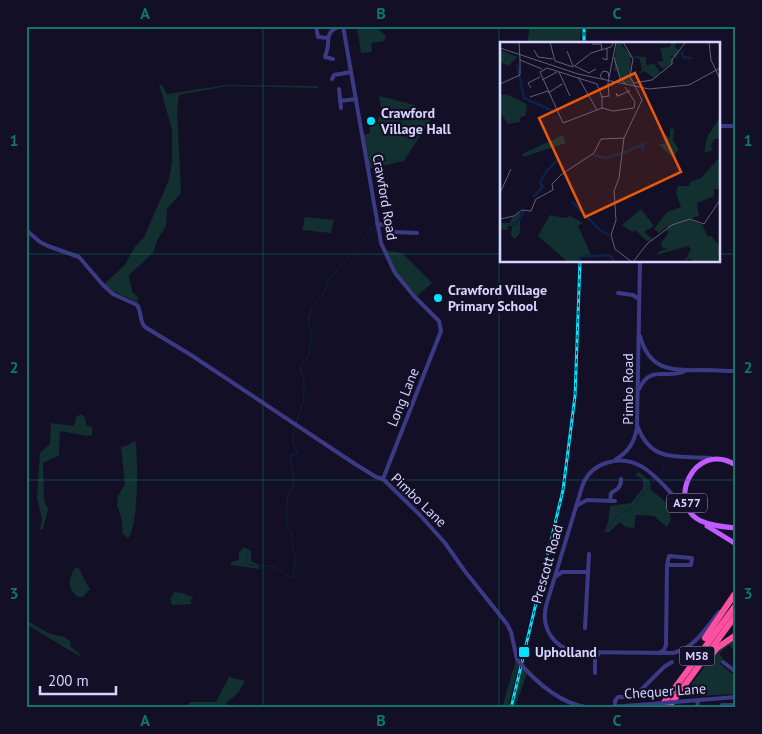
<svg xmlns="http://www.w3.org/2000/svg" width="762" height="734" font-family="'PT Sans',sans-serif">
<rect width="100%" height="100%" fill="#130f26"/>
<g fill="#12302f">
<polygon points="357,26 375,26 386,36 384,41 371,43 372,52 361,53"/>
<polygon points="530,26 581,26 580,44 527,44"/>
<path d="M159,84L162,85L167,94L227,85L318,86V88L227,86L179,95L177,110L181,193L167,209L166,226L158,239L153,253L129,275L132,292L138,297L137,303C128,296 114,294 104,284L125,265L134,248L144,237L169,180L172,162V130Z"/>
<polygon points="379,96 415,105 431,119 404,161 368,169 362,135 370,133 369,125 378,124 378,118 382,117"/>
<polygon points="305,217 334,220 331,233 302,230"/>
<polygon points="384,250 402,253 432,283 417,296 396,273"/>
<polygon points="81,414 85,417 86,425 92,427 92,435 87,436 60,431 59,455 43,463 44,501 48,509 43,529 40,530 42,519 37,498 40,453 50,444 51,423 74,426 76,417"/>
<path d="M135,441C139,454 138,531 128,538L123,534L121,517L117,505L118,496L125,484L121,447L126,446Z"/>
<polygon points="639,472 650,481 651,490 668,504 671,519 667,527 654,516 636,515 634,529 624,526 620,522 609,532 604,532 608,523 610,506 631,503 643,488 643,479 635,475"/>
<polygon points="244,547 251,551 251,561 258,564 259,569 231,565 231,562 239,560 239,552"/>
<path d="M75,568H79L86,583L90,589L83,597H78C67,589 68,579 75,568Z"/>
<polygon points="174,592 183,593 194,598 190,600 192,604 172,605 170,599"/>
<polygon points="26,620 50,634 64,637 70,641 71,647 80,654 79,656 26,624"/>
<polygon points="736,637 736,651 729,645 719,654 723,658 720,664 736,677 736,694 682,697 716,651"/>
<polygon points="516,660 519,664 508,708 502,708"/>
<polygon points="522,667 527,673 515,708 512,708"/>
<polygon points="229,677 245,681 238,693 227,702 226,708 180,708 191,702 216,702"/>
</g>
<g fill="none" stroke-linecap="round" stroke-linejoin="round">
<g stroke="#0c2248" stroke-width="1">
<polyline points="296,423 303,402 304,394 304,379 300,368 302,363 309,356 311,334 308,320 312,307 324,292 329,280 372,228 374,227"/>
<polyline points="658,476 662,472 664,464"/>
<polyline points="607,530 616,517 632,508 655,480"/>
<path d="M248,555L246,561L248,564L274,567L292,578L294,576C293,570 296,566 295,560C295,551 290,543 292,534L286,523C289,511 283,497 293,487L294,481L290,457L291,455L296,454L297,451L293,444L294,427"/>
</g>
<g stroke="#3d3a85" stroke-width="4">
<polyline points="316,26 318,37 328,38"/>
<polyline points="343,26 381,243 395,273 414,296 439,321 441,331 383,479"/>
<path d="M333,59L325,57C326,53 328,49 328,44C328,34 330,29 342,26"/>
<polyline points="332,79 334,75 351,72"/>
<polyline points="339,89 341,108"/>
<polyline points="340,101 356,99"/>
<polyline points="718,126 736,126"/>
<polyline points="377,224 387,225 395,232 417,233"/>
<path d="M26,230L40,242L48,246L79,257L103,285L113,294L137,305C142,312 139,321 145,327L191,355L355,464L376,477L383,479L420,515L445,543L464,570L507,624L511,632L517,659"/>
<path d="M640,261L637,425C651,464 677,455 711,458"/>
<polyline points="618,293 633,295 639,299"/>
<path d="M640,336C649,370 671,371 701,370C712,370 724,371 736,371"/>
<path d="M639,389C651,364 666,380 685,371"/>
<path d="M616,459C629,452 635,441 637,427"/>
<path d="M610,501L611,493C618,489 621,487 621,479"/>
<polyline points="576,506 587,500 615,501"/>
<path d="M689,511C664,490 644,450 606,463C594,467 586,475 582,487L546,606C541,628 553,646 574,652L673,653C694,649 706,628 719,612"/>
<polyline points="555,577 562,572 588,572"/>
<polyline points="585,628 589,554"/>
<polyline points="659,653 664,650 666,645 667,565 669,556 692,558 691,565 667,565"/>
<polyline points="723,662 736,672"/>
<path d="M526,670C544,689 568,707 594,708"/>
<polyline points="595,673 595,659 599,653"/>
<polyline points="687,701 736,697"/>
<polyline points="722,705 736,705"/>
<polyline points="615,706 615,701 618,697 634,697 664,667 672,662"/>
<polyline points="597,708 650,704"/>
<polyline points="697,708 698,700"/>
</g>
<g stroke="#c25bff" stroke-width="5">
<path d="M736,465C693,439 666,505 701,521C712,526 724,527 736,528"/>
<polyline points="707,526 736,544"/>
</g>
<g stroke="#ff4fa3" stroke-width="6">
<polyline points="705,638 734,595"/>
<polyline points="706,662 717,648 736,635"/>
<polyline points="660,708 736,605"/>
<polyline points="668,708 736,615"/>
</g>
<g stroke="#00e5ff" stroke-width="3">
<g id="rail">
<polyline points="584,44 584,26"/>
<polyline points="511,708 563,490 575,396 580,261"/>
</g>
</g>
<use href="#rail" stroke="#130f26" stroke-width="1" stroke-dasharray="4" stroke-linecap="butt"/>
<g stroke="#3d3a85" stroke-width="4">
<polyline points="517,659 526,670"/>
<polyline points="650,704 687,701"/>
</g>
</g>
<path fill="none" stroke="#0f766e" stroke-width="1" stroke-opacity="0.55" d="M263,26V708M499,26V708M26,254H501M718,254H736M26,480H736"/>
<g fill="#00e5ff" stroke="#130f26" stroke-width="2">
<circle cx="371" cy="121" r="5"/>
<circle cx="438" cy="298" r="5"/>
<rect x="518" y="646" width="12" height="12" rx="2.5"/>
</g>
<g text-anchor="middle" stroke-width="4.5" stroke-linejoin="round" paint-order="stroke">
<g fill="#130f26" stroke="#9e99be" stroke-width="1">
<rect x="667" y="493.5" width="40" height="19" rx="4"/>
<rect x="679.5" y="646.5" width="35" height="19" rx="4"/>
</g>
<g font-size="12" font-weight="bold" fill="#d9d4ff">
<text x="687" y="507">A577</text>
<text x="697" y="660">M58</text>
</g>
<g font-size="14" font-weight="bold" fill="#d9d4ff" stroke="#130f26" text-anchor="start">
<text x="381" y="118">Crawford<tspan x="381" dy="16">Village Hall</tspan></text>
<text x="448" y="295">Crawford Village<tspan x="448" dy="16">Primary School</tspan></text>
<text x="535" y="657">Upholland</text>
</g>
<g font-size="14" fill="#d9d4ff" stroke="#130f26">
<text transform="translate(385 197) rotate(80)" y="5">Crawford Road</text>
<text transform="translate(628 389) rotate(-90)" y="5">Pimbo Road</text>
<text transform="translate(403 397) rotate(-68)" y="5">Long Lane</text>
<text transform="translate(419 500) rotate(44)" y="5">Pimbo Lane</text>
<text transform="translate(547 564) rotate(-74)" y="5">Prescott Road</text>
<text transform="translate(665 691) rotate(-4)" y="5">Chequer Lane</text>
</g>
</g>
<g transform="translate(500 42)">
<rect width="220" height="220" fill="#130f26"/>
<path d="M116,0H123L122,4L132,14L146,15V23L154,22L160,30L154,36L144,29L138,32L142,28L140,17L131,14L130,33L125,40L130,35L135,43L118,39L121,38L117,29H114ZM171,0H176L175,5L180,9L176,17L172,13L170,16H174L172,22L163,27L157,20L163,19L160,6L170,5ZM0,8L18,15L8,24L0,20ZM6,52L27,62L26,73L20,76V80L8,82L0,70V54ZM220,75L219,97H215L211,103L213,108L204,111L207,95ZM170,86L174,87L173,98L179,108L172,115L159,102H165L161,90L170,96ZM63,93L66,101L23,115L22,112ZM220,115V147H214V154L197,161L199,174L190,177L202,183L208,195L211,194L220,204L218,220H193L190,216L184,220L191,207L188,204L156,213L160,209L169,207L162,206L161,201L168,192L167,184L159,191L154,187L167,170L181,165L176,151L178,144H189L190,140L201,136ZM141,167L154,184L144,190L153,197L148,200L135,188L133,190L122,183ZM20,171V191L15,197L11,194L12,184H7L8,188L0,187V181H10L12,176ZM50,173L66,176L70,174L83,181L78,184L92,215H80V220H68L38,194Z" fill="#12302f"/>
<path fill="none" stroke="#0c2248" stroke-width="2.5" d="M182,8L183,15L192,16M17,23L24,56L55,70M123,111L143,102V109M93,113L107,116L122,111M33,155L43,145L40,141L46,130L59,116M72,160L100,188L109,193M11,183L17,181L24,169M80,220V215L109,213L115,220"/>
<path fill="none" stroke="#625e7d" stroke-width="1" d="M19,0L20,18L42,27M50,0L55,19L73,25L91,11L111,5L114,0M123,0L133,17L130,34L142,58L124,96L119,136L114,149L116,178L111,193L115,207L132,220M209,0L211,18L220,37M92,2H101L102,8M0,6L78,32L149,47L189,43L220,26M34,8L38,15L53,17M67,9L73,24M114,15L120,36L126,42M102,16L107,18V6M75,24L89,31L96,27M59,30L70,54M78,35L97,68M103,37L100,34L103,29L108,30L109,35M42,38L57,30M134,41L152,38L172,22V17L186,0M0,42L20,33V18M97,42L47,26L40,30L63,81L102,66V54M97,42L102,55L109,54L108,41L116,0M31,46L28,41L40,35M48,51L62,42L59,44M118,54L116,51L117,54H118L129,49H130M30,55L48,49M102,66L113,69L134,66L135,60L125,45M0,151L11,127M0,177L14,174L22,168L31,169L36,157L53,148L52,142L62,132L94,111L101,97L124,96M133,220L147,202L172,183L190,177L204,182L220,158"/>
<path fill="#e8590c" fill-opacity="0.15" stroke="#e8590c" stroke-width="2.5" d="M135,31L181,130L85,175L39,76Z"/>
<rect width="220" height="220" fill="none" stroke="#d9d4ff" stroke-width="2.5"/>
</g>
<rect width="762" height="734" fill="none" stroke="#130f26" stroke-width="55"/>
<path d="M40 686v8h76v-8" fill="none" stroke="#d9d4ff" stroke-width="2.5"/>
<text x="48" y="686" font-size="15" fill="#d9d4ff" stroke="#130f26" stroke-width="4" paint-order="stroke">200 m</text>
<rect x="28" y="28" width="706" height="678" fill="none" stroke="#0f766e" stroke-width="2"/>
<g font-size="16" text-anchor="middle" font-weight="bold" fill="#0f766e">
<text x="145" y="19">A</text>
<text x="381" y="19">B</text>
<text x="617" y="19">C</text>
<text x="14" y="146">1</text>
<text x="748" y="146">1</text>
<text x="14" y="373">2</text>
<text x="748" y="373">2</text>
<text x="14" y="599">3</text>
<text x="748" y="599">3</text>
<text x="145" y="726">A</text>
<text x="381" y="726">B</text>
<text x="617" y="726">C</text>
</g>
</svg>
